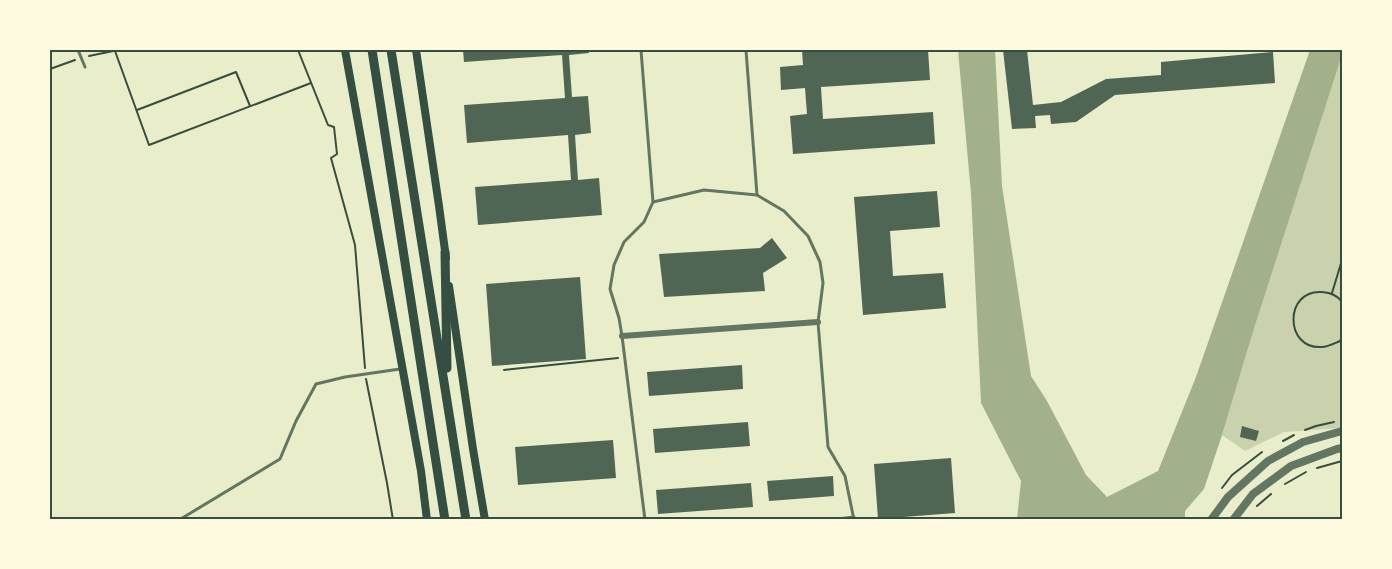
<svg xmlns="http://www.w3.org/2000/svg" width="1392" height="569" font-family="'Noto Sans',sans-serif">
<rect width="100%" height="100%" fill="#e9edc9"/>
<polygon fill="#cad2ad" points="1342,55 1342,428 1284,432 1245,451 1222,435 1252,335"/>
<polygon fill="#a3b18a" points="958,50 995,50 1002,186 1031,376 1047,401 1086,475 1107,497 1158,471 1196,377 1310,50 1342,50 1342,55 1252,335 1222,435 1204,489 1185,511 1185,519 1017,519 1021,481 981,403 971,193"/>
<g fill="#4f6655">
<polygon points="463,50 588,50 589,53 569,55 572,97 588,96 591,133 575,135 578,180 599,178 602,215 478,225 475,187 571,180 568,135 467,143 464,105 565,98 562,55 464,62"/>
<polygon points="802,50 928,50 930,80 821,87 823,119 933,112 935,144 793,154 790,116 807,114 805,88 781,90 780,67 803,65"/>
<polygon points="1003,50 1027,50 1033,105 1061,102 1106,79 1161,75 1161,62 1273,52 1275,83 1115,95 1076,122 1051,124 1050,115 1035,116 1036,128 1012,129"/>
<polygon points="937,191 940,227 890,231 893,276 943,273 946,308 863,315 854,197"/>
<polygon points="772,238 787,258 763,273 765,291 664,297 659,254 760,248"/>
<polygon points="580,277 586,359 492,366 486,284"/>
<polygon points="742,365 743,389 649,396 647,372"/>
<polygon points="748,422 750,446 655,453 653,429"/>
<polygon points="1242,426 1259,431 1256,441 1240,437"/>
<polygon points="613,440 616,478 518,485 515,447"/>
<polygon points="951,458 955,513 878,519 874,464"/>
<polygon points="833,476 834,496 769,501 767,481"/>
<polygon points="751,483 753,507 658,514 656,490"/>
</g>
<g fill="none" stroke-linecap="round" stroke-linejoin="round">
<g stroke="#344e41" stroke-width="2">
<polyline points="298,50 328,125 334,127 337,154 331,158 355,245 365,368"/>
<polyline points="115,51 149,145 311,83"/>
<polyline points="89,56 118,50"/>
<polyline points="50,69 75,60"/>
<polyline points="137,110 236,72 250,106"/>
<polyline points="1332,293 1342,260"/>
<path d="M1342,302C1337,295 1331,293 1322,292C1284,289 1284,350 1322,347C1328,347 1335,343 1340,341L1342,337"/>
<polyline points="504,370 618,358"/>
<polyline points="366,379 387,483 393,520"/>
<polyline points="1305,430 1316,426 1334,422"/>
<polyline points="1283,441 1294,435"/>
<polyline points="1317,468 1342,461"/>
<polyline points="1285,484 1306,472"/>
<polyline points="1222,488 1232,475 1262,452"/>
<polyline points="1257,506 1271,494"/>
</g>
<g stroke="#617663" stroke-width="3">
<polyline points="78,50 85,67"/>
<polyline points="641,50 653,202"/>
<polyline points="746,50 757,195"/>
<polyline points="179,520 280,459 296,421 316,384 345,377 400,369"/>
<polyline points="645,520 622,336 619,318 610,289 614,265 624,242 644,222 653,202 704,190 757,195 784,211 808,236 820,262 823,283 818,322 828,447 845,476 854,520"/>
<polyline points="830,520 854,517"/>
</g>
<polyline stroke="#617663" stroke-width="6" points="622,336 818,322"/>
<g stroke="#617663" stroke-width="8">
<polyline points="1211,520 1228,497 1268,461 1303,442 1342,431"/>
<polyline points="1233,520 1253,494 1291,466 1337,449 1342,448"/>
</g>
<g stroke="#344e41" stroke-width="8">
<polyline points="345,50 421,471 427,520"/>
<polyline points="416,50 439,206 446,258"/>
<polyline points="449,286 473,449 485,520"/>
</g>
<g stroke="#344e41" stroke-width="9">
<polyline points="372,50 445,520"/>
<polyline points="391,50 466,520"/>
<polyline points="445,252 447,368"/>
</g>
</g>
<rect width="1392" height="569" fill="none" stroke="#fefae0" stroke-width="102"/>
<rect x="51" y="51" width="1290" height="467" fill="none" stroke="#344e41" stroke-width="2"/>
</svg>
